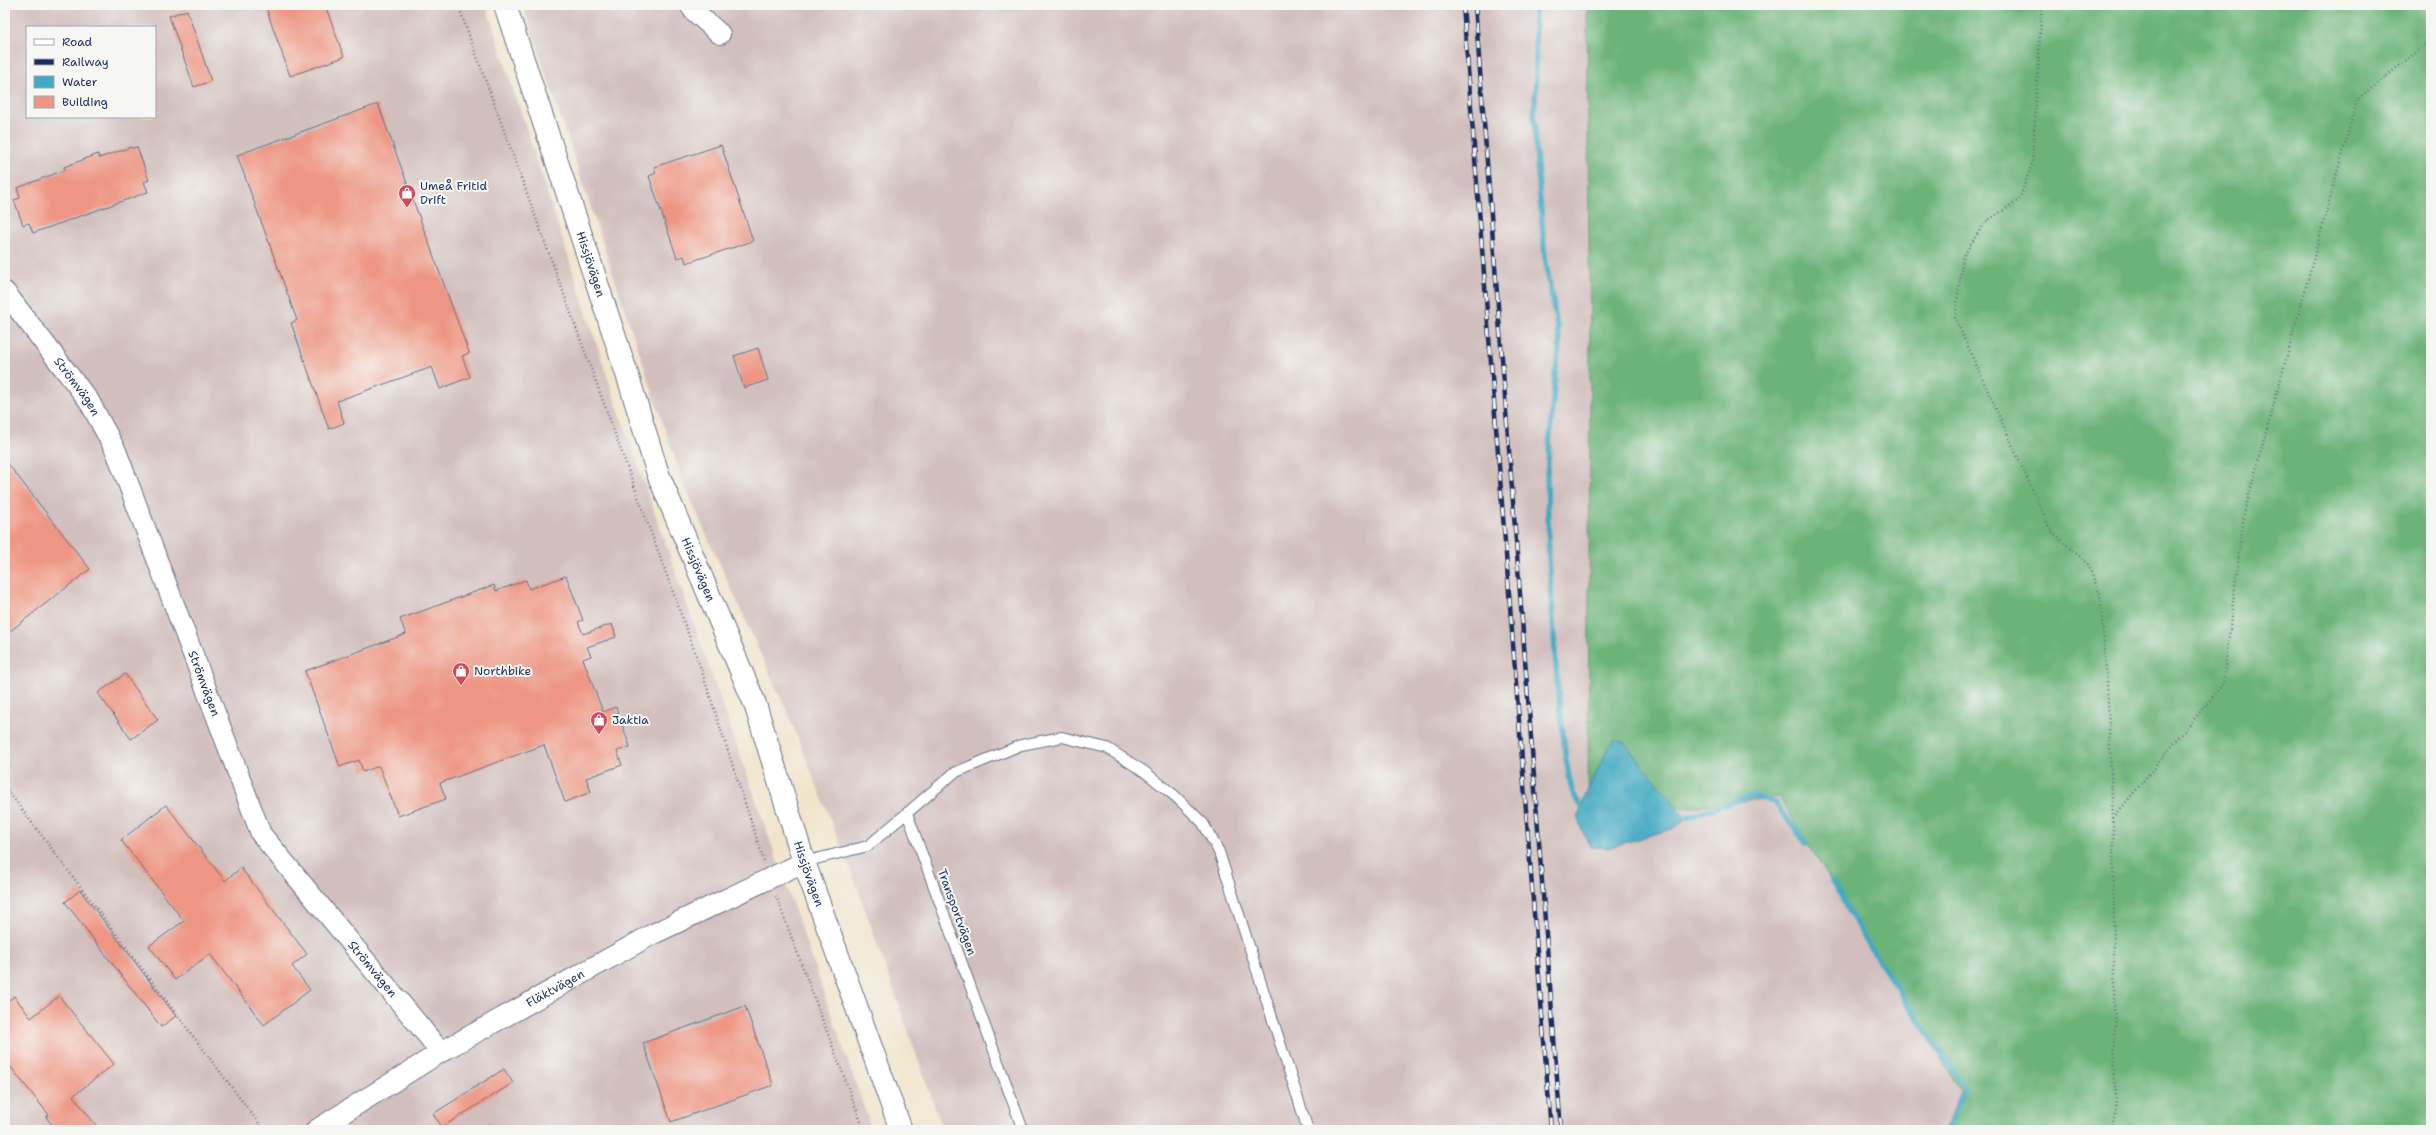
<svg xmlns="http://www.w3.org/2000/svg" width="2436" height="1135" font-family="'Shantell Sans',sans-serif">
<rect width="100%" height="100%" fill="#f6f6f2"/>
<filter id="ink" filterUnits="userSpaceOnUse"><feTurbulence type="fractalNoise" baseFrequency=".025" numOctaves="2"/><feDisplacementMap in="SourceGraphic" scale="8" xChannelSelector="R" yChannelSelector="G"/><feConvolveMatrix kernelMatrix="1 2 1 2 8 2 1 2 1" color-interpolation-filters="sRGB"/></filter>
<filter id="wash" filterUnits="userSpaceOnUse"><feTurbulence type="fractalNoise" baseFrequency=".012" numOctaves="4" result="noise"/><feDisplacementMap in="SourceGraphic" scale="16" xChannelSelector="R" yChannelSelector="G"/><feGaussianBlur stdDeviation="0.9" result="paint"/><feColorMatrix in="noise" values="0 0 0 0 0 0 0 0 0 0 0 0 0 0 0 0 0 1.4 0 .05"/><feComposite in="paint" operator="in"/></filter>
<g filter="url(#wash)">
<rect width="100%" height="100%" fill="#f1e4cb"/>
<g fill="#d1bfbd" fill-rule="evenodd">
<path d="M5,5H486L614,397L872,1130H5ZM27,27H155V117H27Z"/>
<polygon points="523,5 1587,5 1590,361 1588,819 1779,797 1960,1090 1946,1130 943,1130 855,881 789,716 683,483"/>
</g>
<polygon fill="#6cb379" stroke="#44716c" points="1587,5 2431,5 2431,1130 1946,1130 1960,1090 1779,797 1588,819 1590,361"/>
<path fill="#42a9c2" stroke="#2e6c90" d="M1615,739L1624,742L1686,818L1678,827L1608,848L1590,847C1587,839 1580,829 1579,821C1576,808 1606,751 1615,739Z"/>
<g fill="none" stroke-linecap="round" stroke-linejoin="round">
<g stroke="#42a9c2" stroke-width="5.5">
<polyline points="1535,5 1536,88 1534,114 1536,151 1545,257 1560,343 1555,374 1547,475 1549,557 1557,682 1566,760 1572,791 1580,806"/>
<polyline points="1686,818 1753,795 1775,803 1806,843"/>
<polyline points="1832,881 1869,946 1964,1087 1949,1130"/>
</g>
</g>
<g id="blocks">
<g fill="#ee9683">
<polygon points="265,5 325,5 344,57 290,76"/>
<polygon points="187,10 211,81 194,87 169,16"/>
<polygon points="378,104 469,353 462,356 470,377 440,389 432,367 337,401 344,423 329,429 291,323 297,320 237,155"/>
<polygon points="721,145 753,241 686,263 684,256 677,258 649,176 656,173 654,167"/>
<polygon points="131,147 132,148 137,147 149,180 144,182 148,192 33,233 29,223 23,225 14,200 20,198 17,188 65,170 64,167 98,154 99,158"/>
<polygon points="758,348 768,380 744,388 734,356"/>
<polygon points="5,460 90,569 5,635"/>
<polygon points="566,576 583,620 578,622 583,634 612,624 616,637 587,647 591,656 583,659 603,712 616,707 630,747 617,751 622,765 586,778 591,792 565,802 544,745 440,783 446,799 398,816 379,766 363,772 359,760 340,767 305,671 406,634 400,619 494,585 496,591 526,580 529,589"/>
<polygon points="125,674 158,720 131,739 98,693"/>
<polygon points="166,805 225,881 241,868 307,954 292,966 310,990 264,1025 210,954 175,980 149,946 184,921 121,840"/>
<polygon points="80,890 176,1016 161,1027 65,902"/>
<polygon points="14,996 31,1018 59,996 114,1064 73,1096 100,1130 56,1130 46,1117 49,1115 5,1060 5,1004"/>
<polygon points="745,1006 773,1085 671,1122 643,1043"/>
<polygon points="504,1069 513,1083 442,1127 433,1114"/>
<polygon points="491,1124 493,1130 475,1130"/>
</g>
</g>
</g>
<g filter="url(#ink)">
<use href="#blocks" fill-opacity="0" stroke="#666e84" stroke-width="1"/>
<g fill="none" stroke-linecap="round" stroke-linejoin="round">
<g stroke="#666e84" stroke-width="12">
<g id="lane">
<polyline points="907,813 954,773 1021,745 1062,737 1107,748 1145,772 1175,796 1203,823 1219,852 1308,1130"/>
<polyline points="804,862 868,846 907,813 1023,1130"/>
</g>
</g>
<g stroke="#666e84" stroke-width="22">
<g id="street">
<polyline points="690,5 694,11 720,34"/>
<path id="s1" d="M5,292L89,401L116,451L261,834L441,1052"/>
<path id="s2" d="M316,1130L441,1052L651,935L804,862"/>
</g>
</g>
<g stroke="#666e84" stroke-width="24">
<g id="secondary">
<path id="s3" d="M505,5L628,377L658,474L755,704L804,862L901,1130"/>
</g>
</g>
<g stroke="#666e84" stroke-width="2.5" stroke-dasharray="1 3" stroke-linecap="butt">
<polyline points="458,5 700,666 764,861"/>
<polyline points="2042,5 2032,164 2019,200 1984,223 1963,257 1955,318 2051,531 2088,564 2100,595 2107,680 2113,818 2115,1099 2113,1130"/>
<polyline points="5,787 264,1130"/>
<polyline points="2113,818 2223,684 2244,513 2357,100 2431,40"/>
<polyline points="776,896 864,1130"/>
</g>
<use href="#lane" stroke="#fff" stroke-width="10"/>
<use href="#street" stroke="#fff" stroke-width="20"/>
<use href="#secondary" stroke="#fff" stroke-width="22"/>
<g stroke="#1b2f5e" stroke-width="4.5">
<g id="rail">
<polyline points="1463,5 1551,1130"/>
<polyline points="1475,5 1561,1130"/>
</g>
</g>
<use href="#rail" stroke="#f6f6f2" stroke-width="3" stroke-dasharray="9" stroke-linecap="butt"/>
</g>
</g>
<defs>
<g id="shop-pin" transform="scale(0.9)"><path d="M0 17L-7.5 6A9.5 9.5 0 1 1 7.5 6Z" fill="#d1495b" stroke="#f6f6f2"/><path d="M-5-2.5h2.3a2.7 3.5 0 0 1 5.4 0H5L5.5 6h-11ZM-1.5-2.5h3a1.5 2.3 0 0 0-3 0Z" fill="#fff"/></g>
</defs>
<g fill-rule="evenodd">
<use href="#shop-pin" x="407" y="193"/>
<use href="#shop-pin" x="461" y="671"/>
<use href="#shop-pin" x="599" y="720"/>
</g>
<g text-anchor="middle" stroke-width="4" stroke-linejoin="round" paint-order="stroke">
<g font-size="12" fill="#1b2f5e" stroke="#f6f6f2" text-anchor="start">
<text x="420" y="190">Umeå Fritid<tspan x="420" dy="14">Drift</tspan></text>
<text x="474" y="675">Northbike</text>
<text x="612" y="724">Jaktia</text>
</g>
<g font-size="12" fill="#1b2f5e" stroke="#f6f6f2">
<text dy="4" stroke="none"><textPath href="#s3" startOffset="273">Hissjövägen</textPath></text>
<text dy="4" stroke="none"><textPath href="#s1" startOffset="119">Strömvägen</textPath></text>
<text dy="4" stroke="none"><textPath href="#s3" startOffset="597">Hissjövägen</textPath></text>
<text dy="4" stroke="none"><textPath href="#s1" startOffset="443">Strömvägen</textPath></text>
<text dy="4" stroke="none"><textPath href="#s3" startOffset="921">Hissjövägen</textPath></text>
<text transform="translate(957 912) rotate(70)" y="4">Transportvägen</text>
<text dy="4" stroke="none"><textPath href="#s1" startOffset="779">Strömvägen</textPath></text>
<text dy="4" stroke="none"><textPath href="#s2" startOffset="278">Fläktvägen</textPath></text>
</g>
</g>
<rect width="2436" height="1135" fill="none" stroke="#f6f6f2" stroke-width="20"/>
<rect x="26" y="26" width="130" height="92" fill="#f6f6f2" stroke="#9ea6b7"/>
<rect x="34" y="39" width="20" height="6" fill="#ffffff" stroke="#9ea6b7"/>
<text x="62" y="46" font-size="12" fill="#1b2f5e">Road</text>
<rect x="34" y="59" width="20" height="6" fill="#1b2f5e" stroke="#9ea6b7"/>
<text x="62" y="66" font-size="12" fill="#1b2f5e">Railway</text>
<rect x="34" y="76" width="20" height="12" fill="#42a9c2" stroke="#9ea6b7"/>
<text x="62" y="86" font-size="12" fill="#1b2f5e">Water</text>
<rect x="34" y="96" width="20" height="12" fill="#ee9683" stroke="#9ea6b7"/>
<text x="62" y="106" font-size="12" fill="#1b2f5e">Building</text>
</svg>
